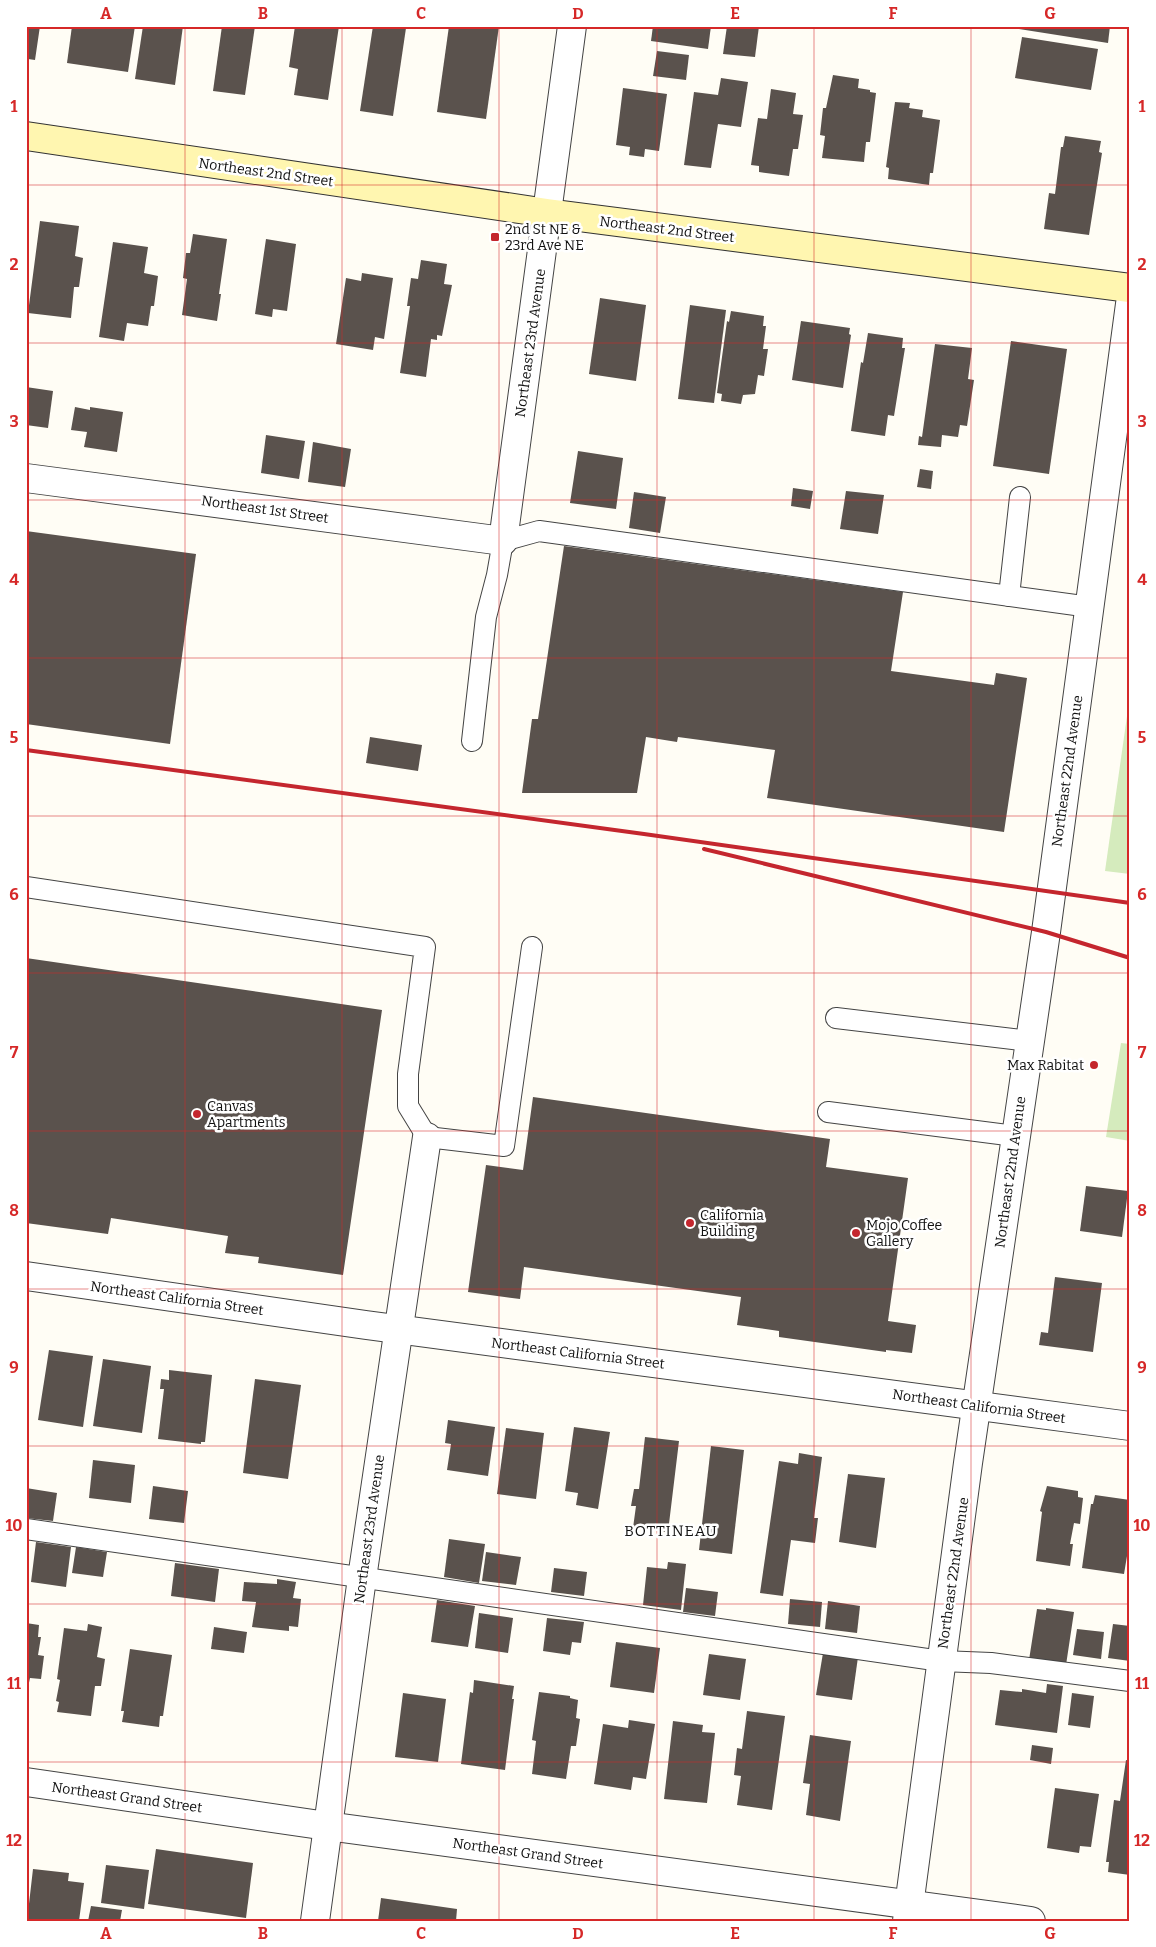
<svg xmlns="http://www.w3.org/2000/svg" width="1156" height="1947" font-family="Bitter,serif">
<rect width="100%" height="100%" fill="#fffdf5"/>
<g fill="#d5ebbd">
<polygon points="1130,695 1130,874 1105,871"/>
<polygon points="1121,1043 1130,1044 1130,1141 1106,1137"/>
</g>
<g fill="#5a524d">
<polygon points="26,26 40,26 35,60 28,59 27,65"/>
<polygon points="72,26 135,26 128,72 67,63"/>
<polygon points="143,26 183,26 175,85 135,79"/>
<polygon points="222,26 255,26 245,95 213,91"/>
<polygon points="295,26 339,26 328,100 294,95 298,69 289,67"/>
<polygon points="373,26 406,28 393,116 360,111"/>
<polygon points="449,26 499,26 486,119 437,112"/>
<polygon points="653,26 711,26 708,49 651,41"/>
<polygon points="727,26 759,26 755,57 723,54"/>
<polygon points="1020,26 1110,26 1108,43 1019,29"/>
<polygon points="1022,37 1098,49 1091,90 1015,78"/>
<polygon points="657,51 689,55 686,80 653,76"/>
<polygon points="833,75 859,79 858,88 870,90 870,92 876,93 870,142 866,142 864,162 822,158 825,136 820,135 823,108 826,108"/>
<polygon points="721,78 748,82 741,127 718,124 711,168 684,165 694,92 718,95"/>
<polygon points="623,88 667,94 659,151 645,149 644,157 629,155 630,147 616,145"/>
<polygon points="771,89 796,93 793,114 803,115 798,149 793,149 789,176 759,172 759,166 751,165 758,118 767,119"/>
<polygon points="895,102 910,103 909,108 923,110 922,117 940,120 933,173 930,173 929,185 888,179 889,168 886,167"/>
<polygon points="1065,136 1101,141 1099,152 1102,153 1089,235 1044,229 1049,193 1055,194 1061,147 1063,147"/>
<polygon points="40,221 79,226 75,256 83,258 79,287 74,287 71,318 28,313"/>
<polygon points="193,234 227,239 219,294 221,294 217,321 182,315 187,279 183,278 186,253 190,253"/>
<polygon points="266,239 296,244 287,311 273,309 272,317 255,314"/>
<polygon points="113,242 148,247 144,273 158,276 154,306 151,306 148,326 127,323 124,341 99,337"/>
<polygon points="421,260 447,264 444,284 452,285 442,336 437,335 437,340 431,339 426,377 400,373 410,306 407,306 411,278 418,279"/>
<polygon points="362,273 393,278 384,339 375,337 373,350 336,344 346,278 361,281"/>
<polygon points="600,298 646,305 636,381 589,374"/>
<polygon points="690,305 726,310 714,403 678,399"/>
<polygon points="731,311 764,316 763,326 766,326 763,349 768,349 764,376 758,375 755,394 743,395 741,404 721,401 722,394 717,393 727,321 729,322"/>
<polygon points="801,321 850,328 849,334 851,335 843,388 792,380"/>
<polygon points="868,333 903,338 902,348 905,348 894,416 888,415 885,436 851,431 861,362 863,363"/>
<polygon points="1011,341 1067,349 1049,474 993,466"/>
<polygon points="935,344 972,348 968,379 974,380 967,426 960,425 958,437 942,435 941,447 918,445 919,436 922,437"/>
<polygon points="26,387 53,391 48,428 26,425"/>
<polygon points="75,407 90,410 90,407 123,412 117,452 84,447 87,432 71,430"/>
<polygon points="266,435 305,441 299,479 261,473"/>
<polygon points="313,442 351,449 345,487 308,482"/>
<polygon points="578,451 623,458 616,509 570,503"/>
<polygon points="920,469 933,471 931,489 917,487"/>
<polygon points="793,488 813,491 810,509 791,506"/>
<polygon points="846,491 884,495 878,534 840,529"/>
<polygon points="634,492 666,497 660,533 629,528"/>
<polygon points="26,531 196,554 170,744 26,724"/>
<polygon points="564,546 903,592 891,671 994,685 996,673 1027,678 1004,832 767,798 775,750 678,737 677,742 646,737 637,793 522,793 532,719 538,719"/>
<polygon points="370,737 422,745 418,771 366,763"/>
<polygon points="26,958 382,1010 343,1275 258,1263 259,1257 225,1253 228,1236 111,1218 108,1234 26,1223"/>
<polygon points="533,1097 830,1139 826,1167 908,1178 888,1321 916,1325 912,1353 886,1350 886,1352 779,1337 779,1331 737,1325 741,1297 524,1267 520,1299 468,1292 486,1165 523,1170"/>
<polygon points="1086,1186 1128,1191 1122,1237 1080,1231"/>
<polygon points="1055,1277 1102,1283 1093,1352 1039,1345 1041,1332 1048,1333"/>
<polygon points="49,1350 93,1356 83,1427 38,1420"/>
<polygon points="103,1359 151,1366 142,1433 93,1426"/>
<polygon points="169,1370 212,1375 205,1442 201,1442 201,1444 158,1439 164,1389 160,1389 161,1379 169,1380"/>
<polygon points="255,1379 301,1385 288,1479 243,1473"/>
<polygon points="448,1420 495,1427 488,1476 447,1470 451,1444 445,1443"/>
<polygon points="574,1427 610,1432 598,1509 576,1505 578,1493 565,1491"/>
<polygon points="506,1428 544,1433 536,1499 497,1494"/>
<polygon points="645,1437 679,1441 668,1532 633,1528 636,1506 631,1506 634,1489 639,1489"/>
<polygon points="711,1446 744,1450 732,1554 699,1550"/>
<polygon points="799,1453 822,1457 814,1518 818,1518 815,1543 791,1540 783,1596 760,1593 779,1461 798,1464"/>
<polygon points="93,1460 135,1465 131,1503 89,1498"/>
<polygon points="848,1474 885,1478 876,1548 839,1542"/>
<polygon points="153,1486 188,1491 184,1523 149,1519"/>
<polygon points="1047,1486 1078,1491 1078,1497 1083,1498 1080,1524 1074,1523 1070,1544 1073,1544 1070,1566 1036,1561 1042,1512 1040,1511"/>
<polygon points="26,1488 57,1493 53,1521 26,1518"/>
<polygon points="1095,1495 1130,1500 1130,1538 1124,1574 1082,1568 1091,1504 1093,1504"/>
<polygon points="449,1539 485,1544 479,1583 444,1577"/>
<polygon points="36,1542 71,1547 66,1587 31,1582"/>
<polygon points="76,1547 107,1552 103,1577 72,1573"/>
<polygon points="486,1552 521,1557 516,1585 482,1581"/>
<polygon points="668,1562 686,1564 681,1610 643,1605 647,1567 667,1569"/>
<polygon points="175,1563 219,1569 215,1602 171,1596"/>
<polygon points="554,1568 587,1572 584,1596 551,1592"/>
<polygon points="277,1579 296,1582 293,1598 301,1599 298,1627 289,1626 289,1631 252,1627 256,1602 242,1601 244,1582 277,1584"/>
<polygon points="686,1588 718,1592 715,1616 683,1612"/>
<polygon points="790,1599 822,1602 820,1627 788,1624"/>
<polygon points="437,1600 475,1606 468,1647 431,1642"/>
<polygon points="828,1601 860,1606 857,1633 825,1629"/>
<polygon points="1046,1608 1074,1612 1066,1665 1029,1660 1037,1609 1046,1610"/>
<polygon points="479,1613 513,1618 508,1653 475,1648"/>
<polygon points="547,1618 584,1622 581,1643 572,1642 570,1655 543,1651"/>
<polygon points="26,1623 39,1625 38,1637 41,1637 38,1655 44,1656 41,1679 30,1678 27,1692"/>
<polygon points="88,1624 102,1627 97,1657 105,1659 101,1686 95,1686 91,1716 57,1712 59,1702 56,1701 60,1680 57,1679 64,1628 87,1631"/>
<polygon points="1113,1624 1130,1626 1130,1661 1108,1658"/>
<polygon points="214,1627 247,1632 244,1653 211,1649"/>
<polygon points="1077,1629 1104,1632 1101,1659 1073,1655"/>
<polygon points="616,1642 660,1648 654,1693 610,1687"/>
<polygon points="130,1649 172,1655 163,1716 160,1716 159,1727 122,1722 124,1711 121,1711"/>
<polygon points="823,1653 858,1657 852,1700 816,1695"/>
<polygon points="709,1654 746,1659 740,1700 703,1695"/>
<polygon points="474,1680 514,1686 512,1699 514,1699 505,1770 461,1764 470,1692 473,1693"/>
<polygon points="1047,1684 1063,1686 1057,1733 995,1725 1000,1690 1022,1692 1022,1689 1046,1693"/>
<polygon points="539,1692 570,1696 570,1698 578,1700 576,1718 580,1719 576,1746 571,1746 566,1779 532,1774 536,1741 532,1740"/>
<polygon points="403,1693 446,1699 438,1762 395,1757"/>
<polygon points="1072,1693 1094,1696 1090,1728 1068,1725"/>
<polygon points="747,1711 785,1716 772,1810 737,1805 741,1776 734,1775 737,1748 742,1749"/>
<polygon points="629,1720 655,1724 646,1779 633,1777 631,1790 594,1784 603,1724 628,1728"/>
<polygon points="673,1721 703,1725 702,1732 715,1733 707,1803 664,1799"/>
<polygon points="810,1735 851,1741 840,1821 806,1815 810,1784 803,1783"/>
<polygon points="1032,1745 1053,1748 1051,1764 1030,1760"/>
<polygon points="1126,1760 1130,1761 1130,1875 1108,1872 1109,1862 1106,1862 1114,1800 1120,1801"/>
<polygon points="1055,1788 1099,1794 1091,1847 1080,1846 1079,1853 1047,1848"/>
<polygon points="156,1849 253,1863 246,1918 148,1904"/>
<polygon points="106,1865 149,1870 144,1909 101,1903"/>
<polygon points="33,1869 69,1873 68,1881 84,1883 79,1921 27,1921"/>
<polygon points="381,1898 457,1909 456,1921 378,1921"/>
<polygon points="91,1906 122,1910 120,1921 88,1921"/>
</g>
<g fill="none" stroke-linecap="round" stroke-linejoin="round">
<g stroke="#444" stroke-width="22">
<g id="lane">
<polyline points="1009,596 1020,497"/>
<polyline points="472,741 486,617 497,575 503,541 539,531 1090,607"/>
<polyline points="26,887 425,947 408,1074 408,1106 427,1137 504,1146 532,947"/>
<polyline points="836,1018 1030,1041"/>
<polyline points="828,1112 1015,1136"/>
<polyline points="26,1529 941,1661 991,1663 1130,1681"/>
</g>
</g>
<g stroke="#444" stroke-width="30">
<g id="street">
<polyline points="26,478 503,541 572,26"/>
<polyline points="26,1276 366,1325 1130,1426"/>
<polyline points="26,1782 327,1826 1031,1921"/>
<polyline points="315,1921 362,1578 427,1137"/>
<polyline points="907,1921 968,1463 1046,932 1130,304"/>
</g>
</g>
<g stroke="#333" stroke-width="30">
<polyline id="secondary" points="26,136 547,213 1130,288"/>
</g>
<use href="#lane" stroke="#fff" stroke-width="20"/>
<use href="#street" stroke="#fff" stroke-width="28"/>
<use href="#secondary" stroke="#fff6b0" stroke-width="28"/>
<g stroke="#c4262e" stroke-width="4">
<polyline points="26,750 644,834 1130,903"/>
<polyline points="704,849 1046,932 1130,958"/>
</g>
</g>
<path fill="none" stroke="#d62828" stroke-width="1" stroke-opacity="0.55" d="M185,26V1921M342,26V1921M499,26V1921M657,26V1921M814,26V1921M971,26V1921M26,185H1130M26,343H1130M26,500H1130M26,658H1130M26,816H1130M26,973H1130M26,1131H1130M26,1289H1130M26,1446H1130M26,1604H1130M26,1762H1130"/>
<g fill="#c4262e" stroke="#fff" stroke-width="2">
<rect x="490" y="232" width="10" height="10" rx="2.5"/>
<circle cx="1094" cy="1065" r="5"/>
<circle cx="197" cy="1114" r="5"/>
<circle cx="690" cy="1223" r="5"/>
<circle cx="856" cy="1233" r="5"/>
</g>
<g text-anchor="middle" stroke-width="5" stroke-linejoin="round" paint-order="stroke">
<g font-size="14" fill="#111" stroke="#fff">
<text transform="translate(266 172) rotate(8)" y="5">Northeast 2nd Street</text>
<text transform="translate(667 229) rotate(7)" y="5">Northeast 2nd Street</text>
<text transform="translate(530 343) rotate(-82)" y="5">Northeast 23rd Avenue</text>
<text transform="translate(265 509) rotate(8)" y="5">Northeast 1st Street</text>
<text transform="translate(1067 771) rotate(-82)" y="5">Northeast 22nd Avenue</text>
<text transform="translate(1010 1172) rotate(-82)" y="5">Northeast 22nd Avenue</text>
<text transform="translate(177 1298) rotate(8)" y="5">Northeast California Street</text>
<text transform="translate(578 1353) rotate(7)" y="5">Northeast California Street</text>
<text transform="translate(979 1406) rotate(8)" y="5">Northeast California Street</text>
<text transform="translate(369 1529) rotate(-82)" y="5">Northeast 23rd Avenue</text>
<text transform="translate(953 1573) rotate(-82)" y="5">Northeast 22nd Avenue</text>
<text transform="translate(127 1797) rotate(8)" y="5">Northeast Grand Street</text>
<text transform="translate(528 1853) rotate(8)" y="5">Northeast Grand Street</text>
</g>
<g font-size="14" fill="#111" stroke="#fff" text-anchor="start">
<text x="505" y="234">2nd St NE &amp;<tspan x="505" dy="16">23rd Ave NE</tspan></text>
<text x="1084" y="1070" text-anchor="end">Max Rabitat</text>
<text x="207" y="1111">Canvas<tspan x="207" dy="16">Apartments</tspan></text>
<text x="700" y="1220">California<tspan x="700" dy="16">Building</tspan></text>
<text x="866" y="1230">Mojo Coffee<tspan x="866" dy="16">Gallery</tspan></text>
</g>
<g font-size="15" letter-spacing="1" fill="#111" stroke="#fff">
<text x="671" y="1536">BOTTINEAU</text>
</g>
</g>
<rect width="1156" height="1947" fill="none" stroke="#ffffff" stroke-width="55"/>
<rect x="28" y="28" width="1100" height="1892" fill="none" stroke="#d62828" stroke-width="2"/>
<g font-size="16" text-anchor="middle" font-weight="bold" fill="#d62828">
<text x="106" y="19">A</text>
<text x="263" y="19">B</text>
<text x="421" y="19">C</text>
<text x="578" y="19">D</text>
<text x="735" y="19">E</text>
<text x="893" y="19">F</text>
<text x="1050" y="19">G</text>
<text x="14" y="112">1</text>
<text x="1142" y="112">1</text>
<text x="14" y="270">2</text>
<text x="1142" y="270">2</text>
<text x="14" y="427">3</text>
<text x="1142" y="427">3</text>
<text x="14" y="585">4</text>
<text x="1142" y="585">4</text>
<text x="14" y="743">5</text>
<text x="1142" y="743">5</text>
<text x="14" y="900">6</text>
<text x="1142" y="900">6</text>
<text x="14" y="1058">7</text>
<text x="1142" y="1058">7</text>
<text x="14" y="1216">8</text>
<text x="1142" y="1216">8</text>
<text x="14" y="1373">9</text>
<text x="1142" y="1373">9</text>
<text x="14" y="1531">10</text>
<text x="1142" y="1531">10</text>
<text x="14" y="1689">11</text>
<text x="1142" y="1689">11</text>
<text x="14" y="1846">12</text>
<text x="1142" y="1846">12</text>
<text x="106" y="1939">A</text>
<text x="263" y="1939">B</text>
<text x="421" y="1939">C</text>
<text x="578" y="1939">D</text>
<text x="735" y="1939">E</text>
<text x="893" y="1939">F</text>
<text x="1050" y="1939">G</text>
</g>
</svg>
